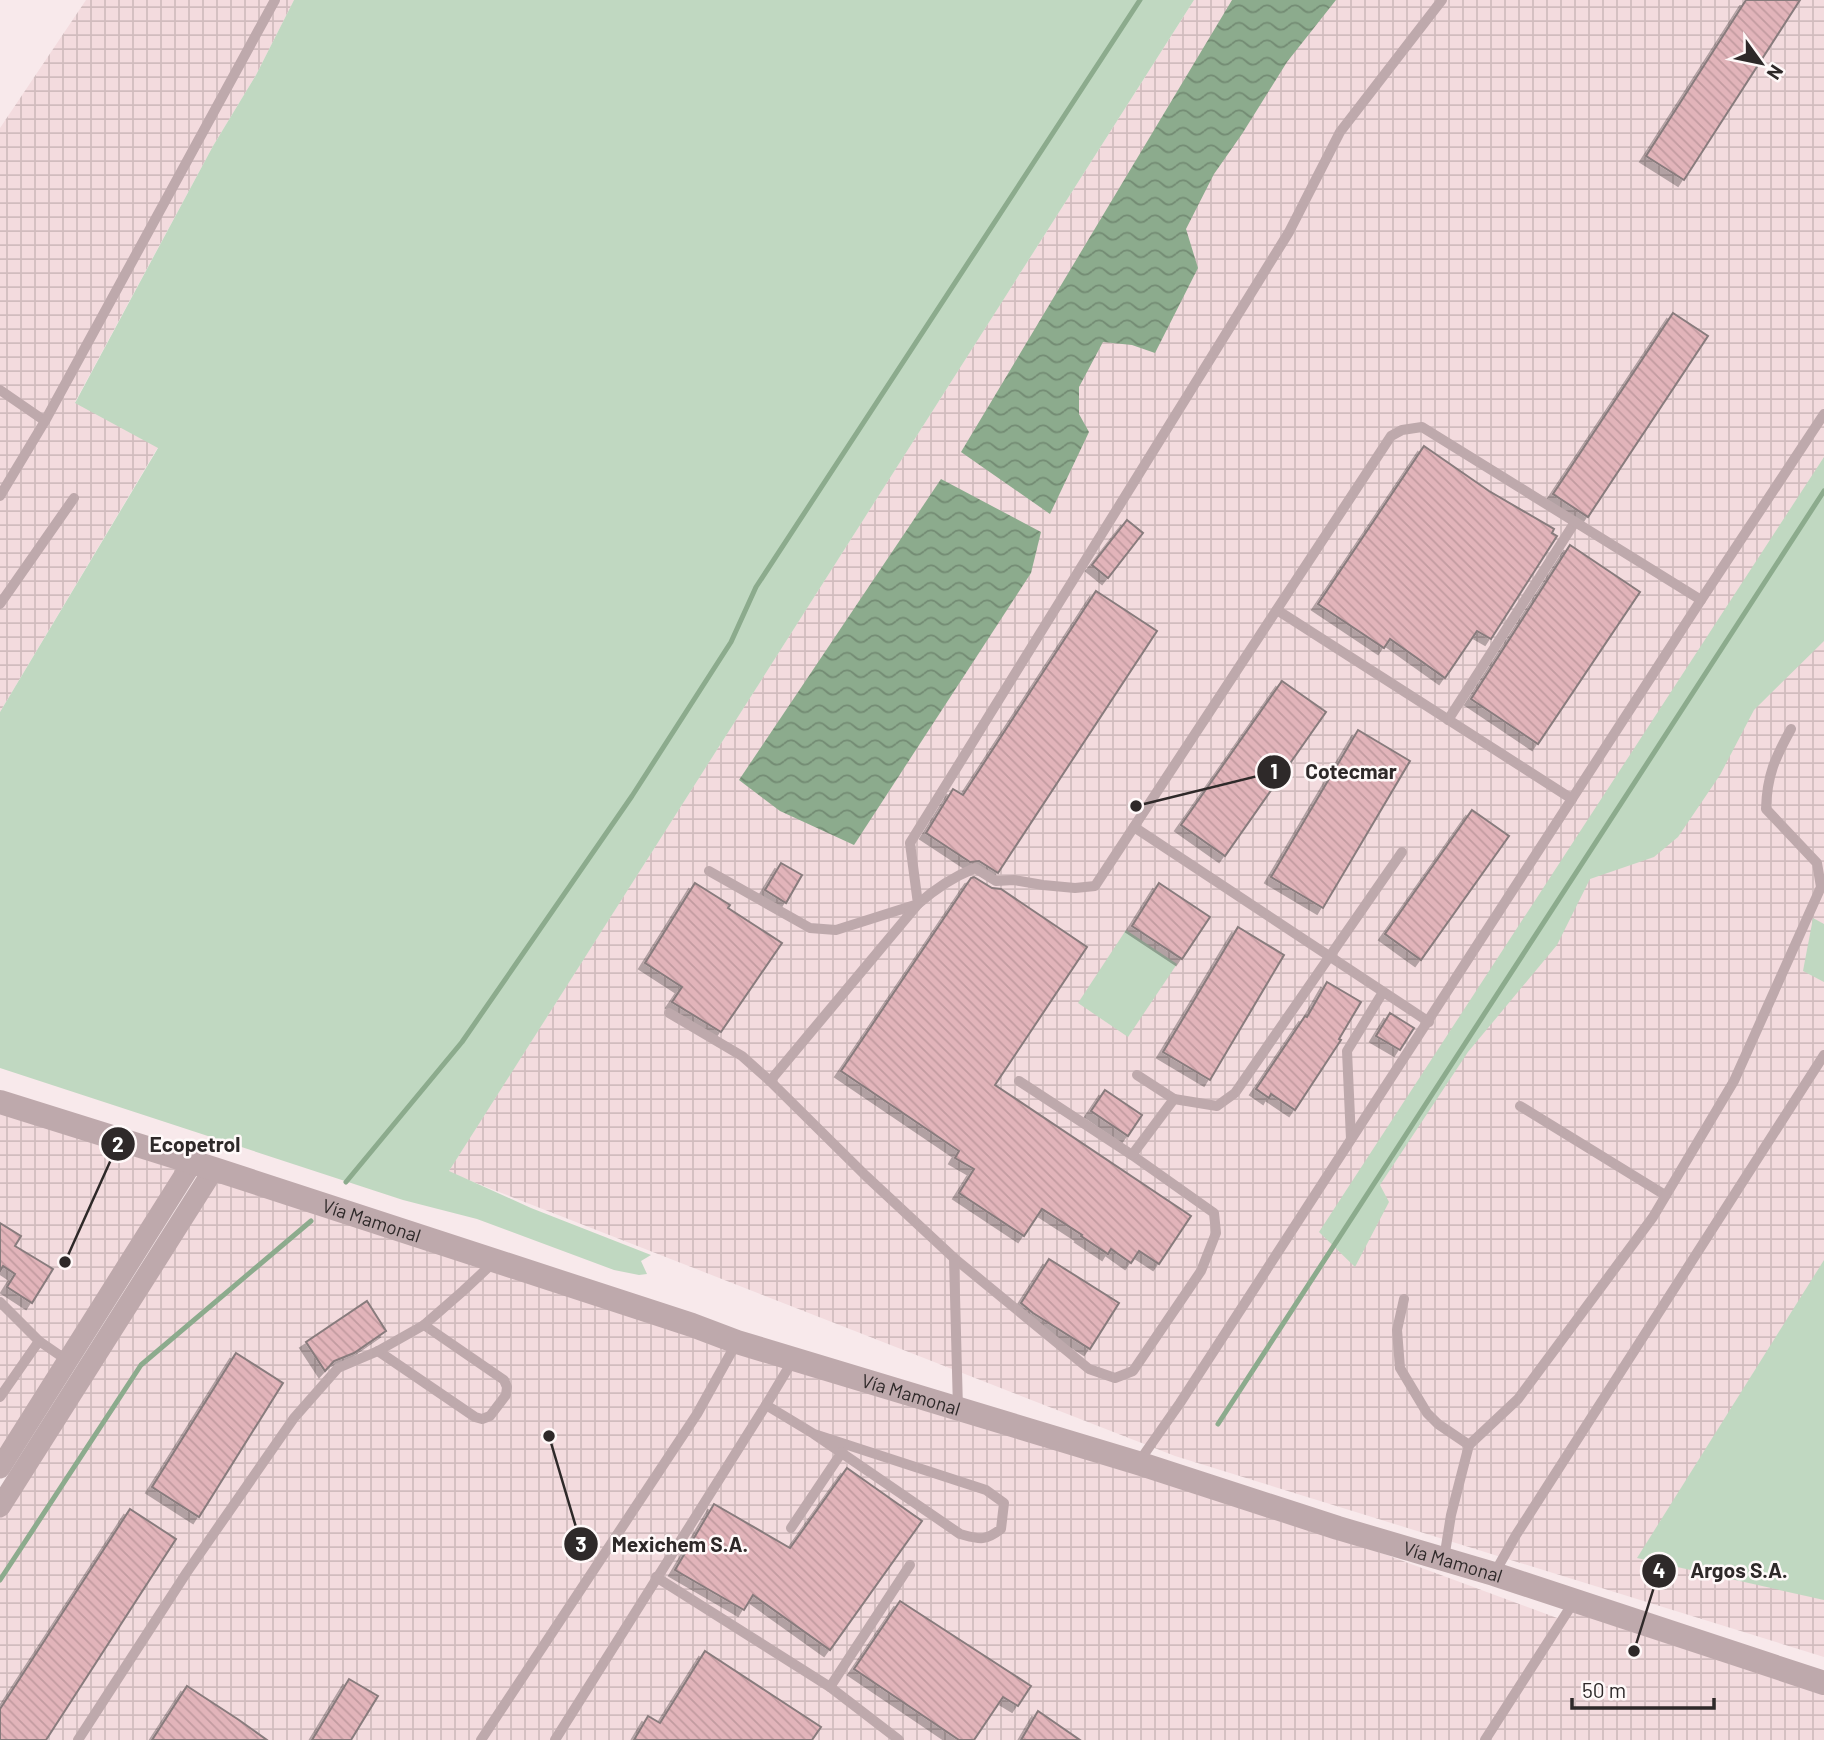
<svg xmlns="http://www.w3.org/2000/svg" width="1824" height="1740" font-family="Barlow,sans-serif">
<defs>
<pattern id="industrial-grid" width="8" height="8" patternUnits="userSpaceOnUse" patternTransform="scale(1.75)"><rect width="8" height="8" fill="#f3dbde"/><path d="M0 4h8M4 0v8" fill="none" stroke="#d1bcbe"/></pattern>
<pattern id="water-waves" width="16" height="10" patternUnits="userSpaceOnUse" patternTransform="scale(1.75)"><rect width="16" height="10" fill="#8cab8d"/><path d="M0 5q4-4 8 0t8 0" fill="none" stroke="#738b73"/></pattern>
<pattern id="building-back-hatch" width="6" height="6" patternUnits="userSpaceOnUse" patternTransform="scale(1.75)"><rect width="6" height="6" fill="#e2b4ba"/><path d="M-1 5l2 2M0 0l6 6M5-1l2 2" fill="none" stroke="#c29ba0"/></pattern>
<filter id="shadow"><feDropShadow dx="-6" dy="6" stdDeviation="0" flood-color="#0004"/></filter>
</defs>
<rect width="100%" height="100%" fill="#f8e9eb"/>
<g fill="url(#industrial-grid)">
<polygon points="86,0 294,0 256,75 213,146 75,402 158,447 0,712 0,128"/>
<polygon points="1194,0 1824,0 1824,1657 1175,1456 448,1172"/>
<polygon points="0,1102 192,1163 0,1462"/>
<polygon points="219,1179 1138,1463 1560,1619 1575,1600 1824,1683 1824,1740 0,1740 0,1513"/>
</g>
<g fill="#c0d8c1">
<polygon points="294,0 1194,0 449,1171 531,1208 651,1255 641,1261 647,1274 639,1275 614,1270 477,1219 403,1200 0,1068 0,712 158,448 75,403 213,146 256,75"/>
<polygon points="1824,457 1824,641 1754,710 1720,775 1678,837 1654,857 1590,879 1557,945 1468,1052 1380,1185 1389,1202 1355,1267 1319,1232"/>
<polygon points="1813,918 1824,924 1824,982 1803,971"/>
<polygon points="1126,930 1177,964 1128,1037 1078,1003"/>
<polygon points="1824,1260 1824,1600 1637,1558"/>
</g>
<g fill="url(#water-waves)">
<polygon points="1232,0 1336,0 1287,62 1242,134 1214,174 1186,229 1198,268 1155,353 1132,345 1103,342 1079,387 1079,414 1089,432 1050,514 961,452"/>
<polygon points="941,479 1041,532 1031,573 854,845 780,811 739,780"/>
</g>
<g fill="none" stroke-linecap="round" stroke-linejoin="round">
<g stroke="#8cab8d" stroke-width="5">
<polyline points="346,1182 462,1042 632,796 731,642 756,587 1140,0"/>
<polyline points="1218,1424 1824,491"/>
<polyline points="0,1580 141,1365 311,1221"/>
</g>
</g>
<g fill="url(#building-back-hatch)" stroke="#887b7d" stroke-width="2" filter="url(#shadow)">
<polygon points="1746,0 1800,0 1684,180 1646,156"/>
<polygon points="1673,313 1708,336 1588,517 1553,494"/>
<polygon points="1424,446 1489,491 1554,529 1552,533 1557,536 1491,639 1477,631 1445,678 1390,639 1384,648 1318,604"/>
<polygon points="1127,520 1143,533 1108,578 1092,565"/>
<polygon points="1570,545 1640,592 1538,744 1471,699"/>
<polygon points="1096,591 1157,631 998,873 979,861 970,862 926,833 953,789 963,795"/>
<polygon points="1282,681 1326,712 1225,856 1181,825"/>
<polygon points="1358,730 1410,761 1323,908 1271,877"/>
<polygon points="1472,810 1509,836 1421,960 1385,934"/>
<polygon points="781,863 802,875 786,903 765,890"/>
<polygon points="974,877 992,888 1001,889 1087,947 995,1085 1191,1216 1159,1264 1139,1251 1131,1263 1111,1249 1108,1254 1081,1236 1082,1235 1042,1209 1024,1236 959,1193 974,1169 955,1158 959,1151 841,1071 971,878"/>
<polygon points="695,883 730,905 728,908 782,943 721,1032 672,1002 682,987 645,963"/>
<polygon points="1159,883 1210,917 1182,959 1132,926"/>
<polygon points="1238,927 1284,955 1210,1080 1163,1052"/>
<polygon points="1327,982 1361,1002 1339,1039 1341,1040 1295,1110 1271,1094 1269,1098 1256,1089 1305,1016 1307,1017"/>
<polygon points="1390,1013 1414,1028 1400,1050 1376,1036"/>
<polygon points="1105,1090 1142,1115 1128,1136 1091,1111"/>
<polygon points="0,1223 21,1236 15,1246 53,1269 32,1303 7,1287 15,1274 3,1266 0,1271"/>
<polygon points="1049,1259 1119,1303 1090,1349 1033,1313 1021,1303"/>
<polygon points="367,1301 386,1331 354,1353 334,1361 325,1371 306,1342"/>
<polygon points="236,1353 283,1383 199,1517 152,1487"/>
<polygon points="847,1468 922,1521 830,1650 753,1595 744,1610 675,1570 714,1504 790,1548"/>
<polygon points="130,1509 176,1539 46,1740 0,1740 0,1709"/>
<polygon points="900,1601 1031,1686 1018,1706 1003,1697 974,1740 959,1740 854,1669"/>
<polygon points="705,1651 821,1727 812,1740 634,1740 648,1716 660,1723"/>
<polygon points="349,1679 378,1696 351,1740 312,1740"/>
<polygon points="187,1686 239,1720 267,1740 152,1740"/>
<polygon points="1038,1711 1080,1740 1021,1740"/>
</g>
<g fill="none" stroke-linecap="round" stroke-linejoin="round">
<g stroke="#bea9ac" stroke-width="10">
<polyline points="0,390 45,421"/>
<polyline points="0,496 45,421 275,0"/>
<polyline points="0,604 74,498"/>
<polyline points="1277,610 1572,799"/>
<polyline points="1448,720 1575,522"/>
<polyline points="1134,827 1429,1022"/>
<polyline points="709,871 810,928 836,930 918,904 910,843 1289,232 1340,132 1442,0"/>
<polyline points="669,1013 742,1056 770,1081"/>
<polyline points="1137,1075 1174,1099"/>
<path d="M1019,1081L1132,1155L1214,1213L1216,1233L1201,1271L1133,1371L1115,1378L1089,1369L954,1258L866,1176L770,1081L918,904C936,888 953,877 975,868L996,881L1014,880L1043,885L1075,888L1095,886L1391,436L1402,430L1422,427L1701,600"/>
<polyline points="1520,1106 1665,1195"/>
<polyline points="1351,1139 1347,1051 1383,992"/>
<polyline points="1132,1155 1174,1099 1217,1106 1235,1093 1402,852"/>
<polyline points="954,1258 958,1409"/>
<polyline points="1404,1299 1397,1330 1400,1368 1427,1413 1438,1424 1469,1445 1451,1515 1444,1559"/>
<polyline points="0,1302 39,1341"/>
<polyline points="378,1351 475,1417 482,1419 490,1416 506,1395 507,1387 504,1380 424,1325"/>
<polyline points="0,1397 39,1341 68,1361"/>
<path d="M766,1405L814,1434L986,1490L1004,1503L1001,1529C984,1542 979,1539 960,1534L814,1434"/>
<path d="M1469,1445L1518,1399L1653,1217L1734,1081L1821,887L1817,863L1766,809C1767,775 1775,758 1791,729"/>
<polyline points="1138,1463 1180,1403 1701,600 1824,414"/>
<polyline points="791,1528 842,1452"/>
<polyline points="1494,1574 1516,1535 1824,1055"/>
<polyline points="656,1577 830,1687 899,1740"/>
<polyline points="830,1687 910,1565"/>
<polyline points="78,1740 187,1572 294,1418 338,1368 378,1351 424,1325 463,1291 495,1261"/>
<polyline points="481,1740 697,1414 737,1342"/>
<polyline points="555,1740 766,1405 793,1360"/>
<polyline points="1485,1740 1575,1600"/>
</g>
<g stroke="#bea9ac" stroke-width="21">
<polyline points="0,1468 192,1163"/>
<polyline points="0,1507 214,1169"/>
</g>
<path stroke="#bea9ac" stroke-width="24" id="s1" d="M0,1102L214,1169L692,1325L737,1342L1138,1463L1338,1528L1494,1574L1824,1683"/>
</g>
<g text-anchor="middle" stroke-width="5" stroke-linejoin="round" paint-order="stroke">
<g font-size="19" fill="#2e2929" stroke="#fff9f9">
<text dy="7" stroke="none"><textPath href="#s1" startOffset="390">Vía Mamonal</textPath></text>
<text dy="7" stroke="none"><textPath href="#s1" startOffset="957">Vía Mamonal</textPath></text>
<text dy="7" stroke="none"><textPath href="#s1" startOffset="1524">Vía Mamonal</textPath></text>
</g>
</g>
<path fill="none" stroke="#2e2929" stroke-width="2.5" d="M1136 806L1274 772M65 1262L118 1144M549 1436L581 1544M1634 1651L1659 1571"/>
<g fill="#2e2929" stroke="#fff9f9" stroke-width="2.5">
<circle cx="1136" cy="806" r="7"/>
<circle cx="65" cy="1262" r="7"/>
<circle cx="549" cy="1436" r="7"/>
<circle cx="1634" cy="1651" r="7"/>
<circle cx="1274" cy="772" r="18"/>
<circle cx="118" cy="1144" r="18"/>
<circle cx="581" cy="1544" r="18"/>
<circle cx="1659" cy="1571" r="18"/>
</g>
<g font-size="21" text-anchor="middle" font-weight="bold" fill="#fff">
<text x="1274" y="779">1</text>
<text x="118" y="1152">2</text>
<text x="581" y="1552">3</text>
<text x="1659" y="1578">4</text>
</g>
<g font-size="21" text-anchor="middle" font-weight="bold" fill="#2e2929" stroke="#fff9f9" stroke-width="5" stroke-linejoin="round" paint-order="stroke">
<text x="1351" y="779">Cotecmar</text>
<text x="195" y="1152">Ecopetrol</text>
<text x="680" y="1552">Mexichem S.A.</text>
<text x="1739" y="1578">Argos S.A.</text>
</g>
<g transform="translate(1761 63) rotate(123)" stroke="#fff9f9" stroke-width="5" paint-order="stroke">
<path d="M0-5L12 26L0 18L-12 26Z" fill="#2e2929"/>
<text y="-10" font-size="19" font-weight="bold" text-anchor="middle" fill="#2e2929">N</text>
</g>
<path d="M1572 1698v10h142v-10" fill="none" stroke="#2e2929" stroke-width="3.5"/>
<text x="1582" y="1698" font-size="21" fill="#2e2929" stroke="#fff9f9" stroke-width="5" paint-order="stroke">50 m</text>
</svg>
